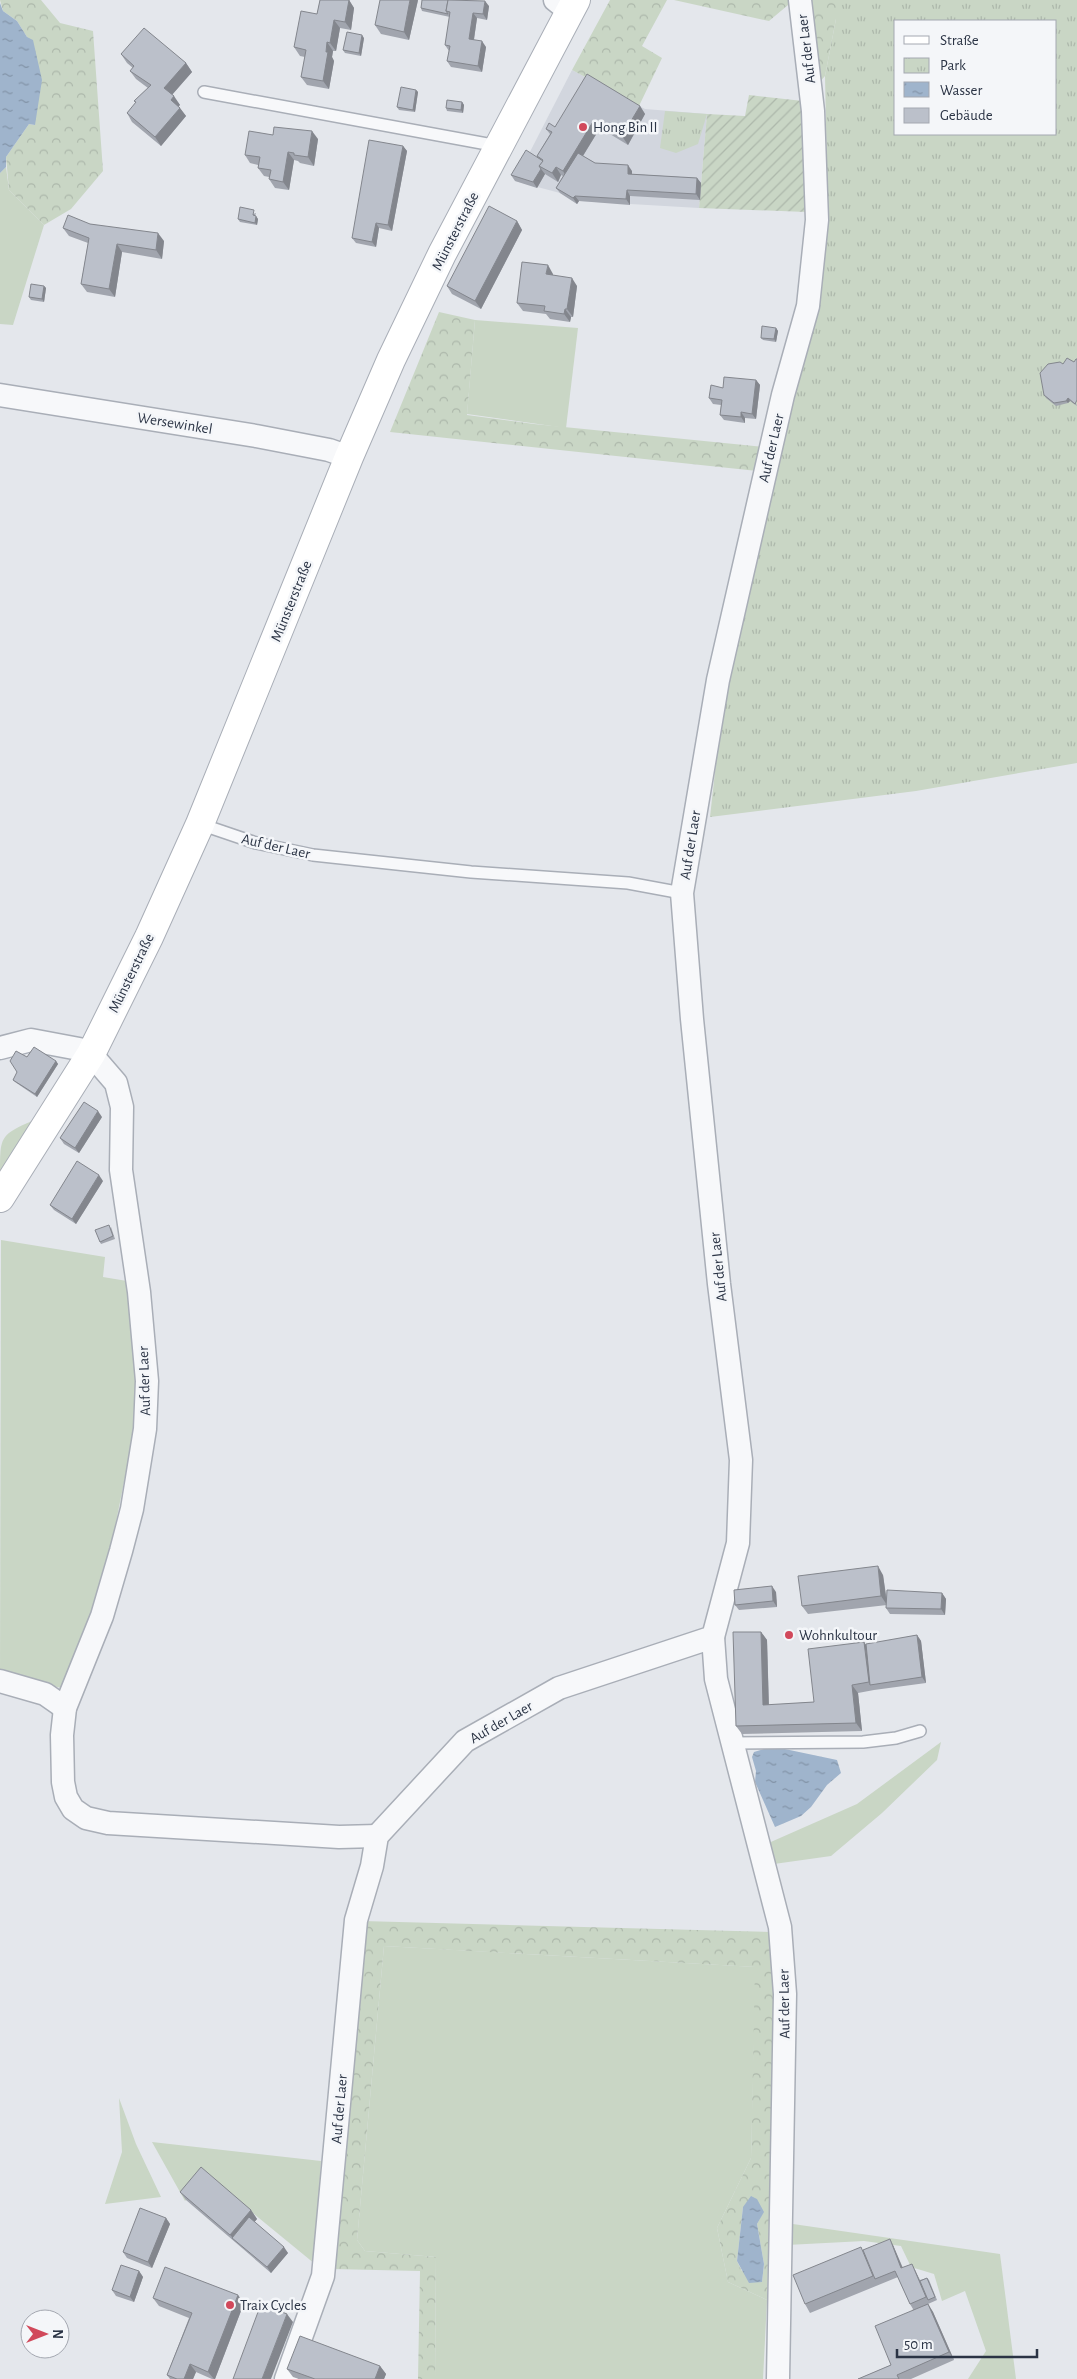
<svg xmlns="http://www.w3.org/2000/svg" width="1077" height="2379" font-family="'Alegreya Sans',sans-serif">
<defs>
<pattern id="forest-crowns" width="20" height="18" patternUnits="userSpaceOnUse" patternTransform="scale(1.25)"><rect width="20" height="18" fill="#c9d6c5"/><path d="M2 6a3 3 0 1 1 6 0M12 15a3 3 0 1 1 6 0" fill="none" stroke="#adb8ab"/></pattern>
<pattern id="park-tufts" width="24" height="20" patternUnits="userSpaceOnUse" patternTransform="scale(1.25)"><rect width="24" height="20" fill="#c9d6c5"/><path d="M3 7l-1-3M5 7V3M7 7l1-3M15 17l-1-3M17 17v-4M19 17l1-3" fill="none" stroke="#adb8ab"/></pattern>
<pattern id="garden-furrows" width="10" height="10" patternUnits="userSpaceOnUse" patternTransform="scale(1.25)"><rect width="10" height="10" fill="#c9d6c5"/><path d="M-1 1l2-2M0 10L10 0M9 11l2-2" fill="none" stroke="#adb8ab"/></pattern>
<pattern id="water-ripples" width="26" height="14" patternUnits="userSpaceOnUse" patternTransform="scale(1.25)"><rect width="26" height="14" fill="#9fb4cc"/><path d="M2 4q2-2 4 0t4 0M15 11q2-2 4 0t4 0" fill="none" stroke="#8293a7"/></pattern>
</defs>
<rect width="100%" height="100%" fill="#e4e7ec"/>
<polygon fill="#d2d6de" points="572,70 645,109 707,114 699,208 579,201 577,204 560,193 515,181"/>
<g fill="#c9d6c5">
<polygon points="6,167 9,190 44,225 13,325 0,324 0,173"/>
<polygon points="475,320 578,328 566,428 467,414"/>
<path d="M34,1120L0,1172C0,1136 0,1135 34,1120Z"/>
<polygon points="1,1240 105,1257 103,1277 127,1281 139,1407 102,1592 66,1689 0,1674"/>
<polygon points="941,1742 937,1760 882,1813 831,1856 774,1864 764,1845 857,1804"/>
<polygon points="384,1946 756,1967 751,2158 717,2228 728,2282 767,2300 763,2379 435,2379 436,2257 365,2251 357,2240"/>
<polygon points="119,2098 136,2144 161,2197 105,2204 122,2152"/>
<polygon points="152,2142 321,2161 315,2264 209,2177 185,2201"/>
<polygon points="786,2223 1000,2254 1016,2379 968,2379 986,2351 965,2291 942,2301 934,2274 911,2267 901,2246 864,2241 787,2245"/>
</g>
<g fill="url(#forest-crowns)" fill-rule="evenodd">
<polygon points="0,0 41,0 60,23 93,31 103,171 71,209 44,225 9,190 6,157 29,124 35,125 27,37 17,21 3,11"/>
<polygon points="610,0 667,0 642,46 662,58 639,106 572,70"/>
<polygon points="674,0 836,0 836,19 825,76 803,101 794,0 769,21"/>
<polygon points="439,312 475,320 467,415 534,424 764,447 757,471 390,432"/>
<path d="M362,1921L771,1932L775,1987L767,2300L728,2282L717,2228L751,2158L755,1967L384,1946L357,2240L365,2251L436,2257L435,2379H418L420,2271L331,2269ZM743,2207L763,2212L757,2224L764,2264L762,2282L742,2271L737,2261Z"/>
</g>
<g fill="url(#park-tufts)" fill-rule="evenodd">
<path d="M836,0H1077V763L916,791L710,817L724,691L828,221L825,76L836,19ZM896,21H1056V134H896Z"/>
<polygon points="665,111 707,114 698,144 676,153 660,148"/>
</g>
<polygon fill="url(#garden-furrows)" points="749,95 803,101 806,212 699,208 707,114 745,116"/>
<g fill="url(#water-ripples)">
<polygon points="0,3 3,11 17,21 27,37 33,40 42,80 35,125 29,124 6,157 6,167 0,173"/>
<polygon points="780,1748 837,1760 841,1773 827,1785 811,1807 801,1816 775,1827 755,1782 756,1771 752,1757 754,1752 764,1749"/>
<polygon points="751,2196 757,2199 764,2212 757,2224 764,2264 762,2282 749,2283 737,2261 743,2207"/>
</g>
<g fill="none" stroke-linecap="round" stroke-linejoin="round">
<g stroke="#a9aeb7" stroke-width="14">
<g id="service">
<polyline points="204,92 498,146"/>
<polyline points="200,824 256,843 313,855 471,872 628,883 682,893"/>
<polyline points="733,1743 863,1742 896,1738 920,1731"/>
</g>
</g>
<g stroke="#a9aeb7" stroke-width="25">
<g id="minor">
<polyline points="555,0 570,12"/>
<polyline points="0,395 256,436 329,450 349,457"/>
<polyline points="0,1048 31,1040 79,1049 91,1054 116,1083 122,1107 121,1170 139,1292 147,1381 145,1429 132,1509 121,1551 102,1616 65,1708 62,1735 63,1782 66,1797 73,1809 86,1818 108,1823 339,1837 377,1836"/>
<polyline points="713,1637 716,1679 780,1927 785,1994 778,2379"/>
<polyline points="0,1681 45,1694 65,1708"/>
<polyline points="286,2379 323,2276 356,1920 372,1866 377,1836 465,1741 559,1688 713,1637 738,1543 741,1460 719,1284 692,1019 682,893 718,680 783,395 808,306 817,220 813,111 800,0"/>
</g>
</g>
<g stroke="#a9aeb7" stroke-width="30">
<polyline id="secondary" points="0,1198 91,1054 149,937 200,824 349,457 391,360 442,254 576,0"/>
</g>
<use href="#service" stroke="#f7f8fa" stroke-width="11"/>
<use href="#minor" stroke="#f7f8fa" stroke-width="22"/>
<use href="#secondary" stroke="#fff" stroke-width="28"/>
</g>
<g fill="#a1a5ae">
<polygon points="320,0 349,0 354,8 351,30 340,28 336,51 333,51 332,57 334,61 329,89 307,85 301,77 305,57 300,56 294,47 317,14"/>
<polygon points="418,0 409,40 381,34 375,25"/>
<polygon points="489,6 487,20 477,18 474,40 486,47 482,72 451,67 447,61 449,51 445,45 450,17 422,11 421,8"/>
<polygon points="364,38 361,56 345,53 343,50"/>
<polygon points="121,54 186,63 192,72 172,95 180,105 178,106 186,116 161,146 132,122 127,113 136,103 134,101 148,88 136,79 130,71 133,68 127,63"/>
<polygon points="416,90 418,92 415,112 399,110 397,107"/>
<polygon points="462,102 464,105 463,113 447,111 446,108"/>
<polygon points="640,106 645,114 628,145 600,128 583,156 595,163 632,171 632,174 697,178 701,183 700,200 630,196 630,205 579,201 577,204 560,193 556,188 563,176 561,175 558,182 545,174 537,188 515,181 511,175 538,158 537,156 550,134 546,129"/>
<polygon points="273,135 318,139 314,166 300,163 298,161 294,160 289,190 275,188 269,179 269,177 264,176 258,168 258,165 250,163 245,155"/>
<polygon points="403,146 407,151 392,231 379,228 376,247 356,243 352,238"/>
<polygon points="256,213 255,216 258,219 257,225 240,222 238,219"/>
<polygon points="517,221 522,230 481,309 452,294 447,286"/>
<polygon points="90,224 164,241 162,259 122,252 115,297 87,292 81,284 88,243 69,236 63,228"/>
<polygon points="553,274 553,275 577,286 573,317 571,317 570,322 550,319 546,314 523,311 517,303"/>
<polygon points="44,286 46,288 44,302 31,300 29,297"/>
<polygon points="776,328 778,331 776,342 763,340 761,338"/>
<polygon points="1060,362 1077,406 1070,401 1068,403 1056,406 1046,398 1044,395"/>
<polygon points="756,380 760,385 756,419 745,418 745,423 724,420 720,415 721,405 713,404 709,398 723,388"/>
<polygon points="27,1057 56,1061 58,1064 37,1097 15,1082 13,1080"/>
<polygon points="102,1117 79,1153 64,1144 60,1138"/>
<polygon points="103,1181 76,1224 54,1210 50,1205"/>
<polygon points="111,1227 115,1239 101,1244 100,1242"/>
<polygon points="883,1575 887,1601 942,1593 946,1599 945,1615 890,1614 886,1608 887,1605 808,1614 802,1606"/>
<polygon points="776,1592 777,1607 739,1610 735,1605"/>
<polygon points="761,1632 767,1640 769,1705 814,1702 864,1642 866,1645 917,1635 921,1641 926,1683 874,1690 858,1693 862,1731 742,1734 736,1726"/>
<polygon points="180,2192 251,2210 257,2219 254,2222 288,2253 271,2273 186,2200"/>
<polygon points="166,2218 170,2224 152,2268 127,2258 123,2252"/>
<polygon points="893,2245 903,2268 915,2270 920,2280 927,2278 929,2280 937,2300 928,2304 933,2312 954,2360 911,2379 858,2379 891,2365 913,2309 910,2304 898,2277 810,2313 805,2304 863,2250"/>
<polygon points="139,2271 143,2277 134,2302 116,2296 112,2290"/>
<polygon points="153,2298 244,2303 215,2379 212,2379 196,2372 193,2379 170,2379 167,2375 189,2318 159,2306"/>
<polygon points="380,2366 386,2374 384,2379 299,2379 293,2377 287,2369"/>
</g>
<g fill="#83868d">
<polygon points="349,0 354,8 351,30 345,22"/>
<polygon points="410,0 418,0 409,40 404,32"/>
<polygon points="485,1 489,6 487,20 483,14"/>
<polygon points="473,13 477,18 473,45 469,39"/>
<polygon points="334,20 340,28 336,51 330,43"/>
<polygon points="362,35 364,38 361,56 359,53"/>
<polygon points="482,41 486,47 482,72 478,66"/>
<polygon points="327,42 333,51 332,57 334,61 329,89 323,81 326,52"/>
<polygon points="186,63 192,72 170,97 164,88"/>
<polygon points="416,90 418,92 415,112 413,110"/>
<polygon points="174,96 180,105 177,108 171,100"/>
<polygon points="462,102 464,105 463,113 461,110"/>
<polygon points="640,106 645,114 628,145 622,136"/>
<polygon points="180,108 186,116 161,146 155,137"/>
<polygon points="594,120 600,128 568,180 563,171"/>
<polygon points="312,131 318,139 314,166 308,157"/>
<polygon points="403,146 407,151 392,231 388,225"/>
<polygon points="288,152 294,160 289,190 283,182"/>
<polygon points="628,165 632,171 632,179 628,174"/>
<polygon points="556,167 561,175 558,182 552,173"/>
<polygon points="541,169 545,174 537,188 533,182"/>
<polygon points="697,178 701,183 700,200 696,194"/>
<polygon points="627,190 630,196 630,205 626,199"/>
<polygon points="575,196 579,201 577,204 573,198"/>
<polygon points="256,216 258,219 257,225 255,223"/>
<polygon points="517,221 522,230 481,309 475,301"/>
<polygon points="376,223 379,228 376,247 372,242"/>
<polygon points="158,233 164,241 162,259 156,250"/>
<polygon points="117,244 122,252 115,297 109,289"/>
<polygon points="548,265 553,274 552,282 546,274"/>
<polygon points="572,278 577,286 573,317 567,309"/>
<polygon points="44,286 46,288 44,302 42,299"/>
<polygon points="565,309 571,317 570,322 564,314"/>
<polygon points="776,328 778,331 776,342 774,339"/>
<polygon points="756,380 760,385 756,419 752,414"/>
<polygon points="1068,398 1070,401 1068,403 1066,401"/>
<polygon points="741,412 745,418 745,423 741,417"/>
<polygon points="56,1061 58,1064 37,1097 35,1094"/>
<polygon points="98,1111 102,1117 79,1153 75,1148"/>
<polygon points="99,1175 103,1181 76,1224 72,1219"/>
<polygon points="878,1566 883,1575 887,1605 881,1596"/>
<polygon points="772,1586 776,1592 777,1607 773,1601"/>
<polygon points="942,1593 946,1599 945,1615 941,1609"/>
<polygon points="761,1632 767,1640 769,1714 763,1705"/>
<polygon points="917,1635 921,1641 926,1683 922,1677"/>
<polygon points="864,1642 870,1651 870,1685 869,1682"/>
<polygon points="852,1685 858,1693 862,1731 856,1723"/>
<polygon points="251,2210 257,2219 237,2242 230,2235"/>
<polygon points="166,2218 170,2224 152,2268 148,2262"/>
<polygon points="890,2239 893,2245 905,2274 901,2268"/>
<polygon points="284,2247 288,2253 271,2273 267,2267"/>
<polygon points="912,2264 915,2270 928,2300 926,2297"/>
<polygon points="139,2271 143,2277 134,2302 130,2297"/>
<polygon points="238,2295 244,2303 215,2379 214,2379 208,2372"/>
<polygon points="928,2304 933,2312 954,2360 949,2352"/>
<polygon points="287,2314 293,2322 271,2379 262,2379"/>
<polygon points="190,2364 196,2372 193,2379 184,2379"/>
<polygon points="380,2366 386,2374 384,2379 375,2379"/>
</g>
<g fill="#bbc0ca" stroke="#83868d">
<polygon points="320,0 349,0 345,22 334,20 330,43 327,42 326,52 328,52 323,81 301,77 306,50 294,47 301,11 317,14"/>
<polygon points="380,0 410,0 404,32 375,25"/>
<polygon points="422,0 448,0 446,11 448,14 421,8"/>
<polygon points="448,0 485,1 483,14 473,13 469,39 482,41 478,66 447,61 450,46 445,45 450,12 446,11"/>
<polygon points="144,28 186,63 164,88 174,96 171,100 180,108 155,137 127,113 136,102 134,101 151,85 130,71 134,66 121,54"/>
<polygon points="347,32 362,35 359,53 343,50"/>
<polygon points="587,74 640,106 622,136 594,120 563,171 556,167 552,173 539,166 543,160 537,156 552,132 546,129 549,123 555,127"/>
<polygon points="401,87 416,90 413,110 397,107"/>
<polygon points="447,100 462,102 461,110 446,108"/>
<polygon points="274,127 312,131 308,157 294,155 294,153 288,152 283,182 269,179 271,170 258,168 260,157 245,155 249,131 273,135"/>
<polygon points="369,140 403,146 388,225 376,223 372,242 352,238"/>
<polygon points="526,150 543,161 539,166 541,169 533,182 511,175"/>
<polygon points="578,153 595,163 628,165 628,174 697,178 696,194 627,190 626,199 575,196 573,198 556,188"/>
<polygon points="489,206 517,221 475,301 447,286"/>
<polygon points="240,207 254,210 253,215 256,216 255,223 238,219"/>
<polygon points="68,215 90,224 158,233 156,250 117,244 109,289 81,284 89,238 63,228"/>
<polygon points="522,262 548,265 546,274 572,278 567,309 565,309 564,314 544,311 545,306 517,303"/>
<polygon points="31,284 44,286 42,299 29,297"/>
<polygon points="762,326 776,328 774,339 761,338"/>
<polygon points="1067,358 1074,362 1076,359 1077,359 1077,400 1075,404 1068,398 1066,401 1054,403 1044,395 1040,373 1048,364 1060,362 1063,364"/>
<polygon points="724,377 756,380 752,414 741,412 741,417 720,415 722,400 709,398 711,385 723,388"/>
<polygon points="34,1047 56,1061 35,1094 13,1080 17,1072 10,1061 16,1051 27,1057"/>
<polygon points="84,1102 98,1111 75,1148 60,1138"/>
<polygon points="77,1161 99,1175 72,1219 50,1205"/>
<polygon points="109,1225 113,1236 100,1242 95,1230"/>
<polygon points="878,1566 881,1596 802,1606 798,1576"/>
<polygon points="772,1586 773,1601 735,1605 734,1590"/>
<polygon points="887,1590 942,1593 941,1609 886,1608"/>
<polygon points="733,1632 761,1632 763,1705 814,1702 808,1649 864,1642 869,1682 852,1685 856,1723 736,1726"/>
<polygon points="917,1635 922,1677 870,1685 866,1644"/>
<polygon points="201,2167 251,2210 230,2235 180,2192"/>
<polygon points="140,2208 166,2218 148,2262 123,2252"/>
<polygon points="249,2217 284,2247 267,2267 232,2238"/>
<polygon points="890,2239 901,2268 912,2264 926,2297 910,2304 895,2271 875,2279 863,2250"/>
<polygon points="861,2247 873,2276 805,2304 793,2275"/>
<polygon points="121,2265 139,2271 130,2297 112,2290"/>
<polygon points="165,2267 238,2295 208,2372 190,2364 184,2379 177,2379 167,2375 192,2313 153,2298"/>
<polygon points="927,2278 935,2297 928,2300 920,2281"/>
<polygon points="261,2304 287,2314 262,2379 233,2379"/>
<polygon points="928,2304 949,2352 897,2375 899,2379 858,2379 891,2365 875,2326"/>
<polygon points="300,2336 380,2366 375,2379 315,2379 287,2369"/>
</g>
<g fill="#d1495b" stroke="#f4f6f9" stroke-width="2">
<circle cx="583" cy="127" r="5"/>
<circle cx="789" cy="1635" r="5"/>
<circle cx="230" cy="2305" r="5"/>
</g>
<g text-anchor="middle" stroke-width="5" stroke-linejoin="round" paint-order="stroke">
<g font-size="15" fill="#2b3445" stroke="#f4f6f9">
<text transform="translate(806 49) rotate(-97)" y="5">Auf der Laer</text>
<text transform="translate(455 231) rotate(-63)" y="5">Münsterstraße</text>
<text transform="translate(175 423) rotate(9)" y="5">Wersewinkel</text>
<text transform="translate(771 448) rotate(-77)" y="5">Auf der Laer</text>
<text transform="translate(291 601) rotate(-68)" y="5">Münsterstraße</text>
<text transform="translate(690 845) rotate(-81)" y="5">Auf der Laer</text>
<text transform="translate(276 846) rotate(13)" y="5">Auf der Laer</text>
<text transform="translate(131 973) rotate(-64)" y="5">Münsterstraße</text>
<text transform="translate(718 1267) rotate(-96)" y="5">Auf der Laer</text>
<text transform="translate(144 1381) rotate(-92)" y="5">Auf der Laer</text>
<text transform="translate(501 1722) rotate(-30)" y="5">Auf der Laer</text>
<text transform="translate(784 2004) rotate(-91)" y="5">Auf der Laer</text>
<text transform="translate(339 2109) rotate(-85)" y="5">Auf der Laer</text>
</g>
<g font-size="15" fill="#2b3445" stroke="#f4f6f9" text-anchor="start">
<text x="593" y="132">Hong Bin II</text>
<text x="799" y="1640">Wohnkultour</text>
<text x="240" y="2310">Traix Cycles</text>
</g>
</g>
<rect x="894" y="20" width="162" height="115" fill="#f4f6f9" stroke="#a4a8b1"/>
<rect x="904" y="36" width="25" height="8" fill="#ffffff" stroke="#a4a8b1"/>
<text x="940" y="45" font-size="15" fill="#2b3445">Straße</text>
<rect x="904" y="58" width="25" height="15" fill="url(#park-tufts)" stroke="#a4a8b1"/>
<text x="940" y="70" font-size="15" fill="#2b3445">Park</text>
<rect x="904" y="82" width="25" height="15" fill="url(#water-ripples)" stroke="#a4a8b1"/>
<text x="940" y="95" font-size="15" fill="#2b3445">Wasser</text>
<rect x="904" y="108" width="25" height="15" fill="#bbc0ca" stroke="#a4a8b1"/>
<text x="940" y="120" font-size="15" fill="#2b3445">Gebäude</text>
<g transform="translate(45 2334) rotate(90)"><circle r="24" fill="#f4f6f9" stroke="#a4a8b1"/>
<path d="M0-4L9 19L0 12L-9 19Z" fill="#d1495b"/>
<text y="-8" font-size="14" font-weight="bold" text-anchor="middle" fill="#2b3445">N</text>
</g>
<path d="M897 2349v8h140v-8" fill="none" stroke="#2b3445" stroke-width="2.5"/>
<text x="904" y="2349" font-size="15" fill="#2b3445" stroke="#f4f6f9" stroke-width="4" paint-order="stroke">50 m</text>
</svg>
